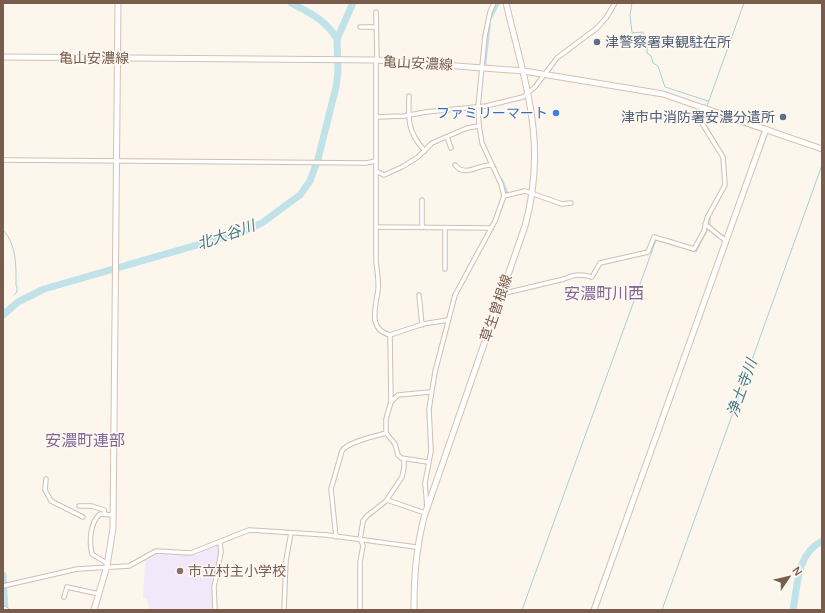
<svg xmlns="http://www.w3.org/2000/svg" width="825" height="613" font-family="Manrope,'Noto Sans JP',sans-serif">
<rect width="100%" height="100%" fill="#fdf6ec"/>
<polygon fill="#f3e8fa" points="217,545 219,546 218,560 211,587 211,591 214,592 213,610 149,610 147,598 143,598 145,559 155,553 163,552 199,555 201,551"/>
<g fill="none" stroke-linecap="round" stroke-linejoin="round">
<g stroke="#a5d3da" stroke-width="1">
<polyline points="632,3 630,15 632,33 643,32 647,43 647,53 651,56 653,63 658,66 665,87 708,101"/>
<polyline points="707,106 744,3"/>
<polyline points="705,111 703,120 720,148"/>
<path d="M3,230C17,245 16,266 16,285L17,287V292L14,295"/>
<polyline points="522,610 656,240 696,252 710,225 710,216"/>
<polyline points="662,610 822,165"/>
</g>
<g stroke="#bfe3e8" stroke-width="4">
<polyline points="490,18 498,3"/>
<polyline points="484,66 489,25"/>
<polyline points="501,180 507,194"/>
</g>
<g stroke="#bfe3e8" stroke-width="7">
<path d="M291,3C310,13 326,20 337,39"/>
<polyline points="3,315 18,302 44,289 242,232 262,223 285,206 300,195 310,181 318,159 336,87 338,71 337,39 353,3"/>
<polyline points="3,575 5,610"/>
<path d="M793,610C798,584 796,555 822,541"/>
</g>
<g stroke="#d1beb0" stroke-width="5.5">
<g id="street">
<polyline points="376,12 377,60"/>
<polyline points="360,27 376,27"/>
<path d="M376,60V261C377,271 379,280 378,290C376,307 367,329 390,335L423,324L448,320"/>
<path d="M409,96C408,120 408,133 425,151"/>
<polyline points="376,117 404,116 426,112 486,106 523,97 535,87 557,58 597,28 606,18 615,3"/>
<polyline points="447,137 451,148"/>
<polyline points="3,160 366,163 376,161"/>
<path d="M455,165C466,178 478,164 492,165"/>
<polyline points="376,171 384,175 402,167 418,157 432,143 467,128 479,126"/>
<polyline points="504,196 525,191 562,204 571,203"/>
<polyline points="422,200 422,227"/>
<polyline points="705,224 726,241"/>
<polyline points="376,227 491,228"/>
<polyline points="445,269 445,228"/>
<path d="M501,294L564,279C575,274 581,274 592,277L600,263L648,252L654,237L694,249L704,231L707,218L725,185L723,157L700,120L704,107"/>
<polyline points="419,295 422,325"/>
<polyline points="390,335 391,402 386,419 386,433 395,444 398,455 401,458 428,462"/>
<polyline points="391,402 398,395 430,392"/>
<polyline points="46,479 45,490 51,501 83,517"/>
<polyline points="387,500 425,513"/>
<polyline points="79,506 92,506 104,510 105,514"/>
<polyline points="427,507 425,483 431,451 429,409 435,372 455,295 495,221 504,196 501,184 482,143 479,125 478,107 485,36 490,12 494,3"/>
<path d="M336,537L331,489L342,451C347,442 376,436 386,433"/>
<polyline points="360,540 363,521 367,516 386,501 402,477 404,468 404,459"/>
<path d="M108,564L92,554C89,542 90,522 100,514L113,515"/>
<polyline points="3,586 77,569 129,566 156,551 191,553 249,530 327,535 416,547"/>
<polyline points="64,597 67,587 99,594"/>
<polyline points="215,610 214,587 221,553 220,542"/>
<polyline points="284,610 286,560 291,533"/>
<polyline points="360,610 360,562 363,546 361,540"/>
</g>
</g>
<g stroke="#d6c0b0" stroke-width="7">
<g id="secondary">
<polyline points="3,57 376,60 524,71 663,94 822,149"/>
<polyline points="3,609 6,610"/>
<polyline points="94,610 107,566 113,528 118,3"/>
<path d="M414,610C414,576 416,550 424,517L525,226C548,142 525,84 506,3"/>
<polyline points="594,610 766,129"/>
</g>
</g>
<use href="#street" stroke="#fff" stroke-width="3.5"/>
<use href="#secondary" stroke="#fff" stroke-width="5"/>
</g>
<g fill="#5c6f8a" stroke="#fffaf3" stroke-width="1.5">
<circle cx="597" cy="42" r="4"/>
<circle cx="783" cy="117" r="4"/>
</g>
<circle fill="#3f7fe0" stroke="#fffaf3" stroke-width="1.5" cx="556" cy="113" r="4"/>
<circle fill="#8d6e63" stroke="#fffaf3" stroke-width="1.5" cx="180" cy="571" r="4"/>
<g text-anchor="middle" stroke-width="3" stroke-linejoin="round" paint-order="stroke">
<g font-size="14" fill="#4e5e75" stroke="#fffaf3" text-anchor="start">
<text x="605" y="47">津警察署東観駐在所</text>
<text x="775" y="122" text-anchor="end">津市中消防署安濃分遣所</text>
</g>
<g font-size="14" fill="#7a5c4d" stroke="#fffaf3">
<text x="94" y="63">亀山安濃線</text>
<text transform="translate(418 63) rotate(3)" y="5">亀山安濃線</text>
<text transform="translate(496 308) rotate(-71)" y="5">草生曽根線</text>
</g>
<g font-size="14" fill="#366cbe" stroke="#fffaf3" text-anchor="end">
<text x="548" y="118">ファミリーマート</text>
</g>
<g font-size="14" fill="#785e54" stroke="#fffaf3" text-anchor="start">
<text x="188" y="576">市立村主小学校</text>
</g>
<g font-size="15" font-style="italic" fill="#437c86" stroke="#fffaf3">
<text transform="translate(226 235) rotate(-19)" y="5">北大谷川</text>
<text transform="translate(742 388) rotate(-70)" y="5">浄土寺川</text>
</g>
<g font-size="16" fill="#846695" stroke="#fffaf3">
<text x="604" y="299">安濃町川西</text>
<text x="85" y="446">安濃町連部</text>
</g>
</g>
<rect width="825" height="613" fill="none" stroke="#7a5c4d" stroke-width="8"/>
<g transform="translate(789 577) rotate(55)" stroke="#fffaf3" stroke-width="3" paint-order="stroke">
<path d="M0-3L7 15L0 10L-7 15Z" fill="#7a5c4d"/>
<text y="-6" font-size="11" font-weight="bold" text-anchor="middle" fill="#7a5c4d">N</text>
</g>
</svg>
